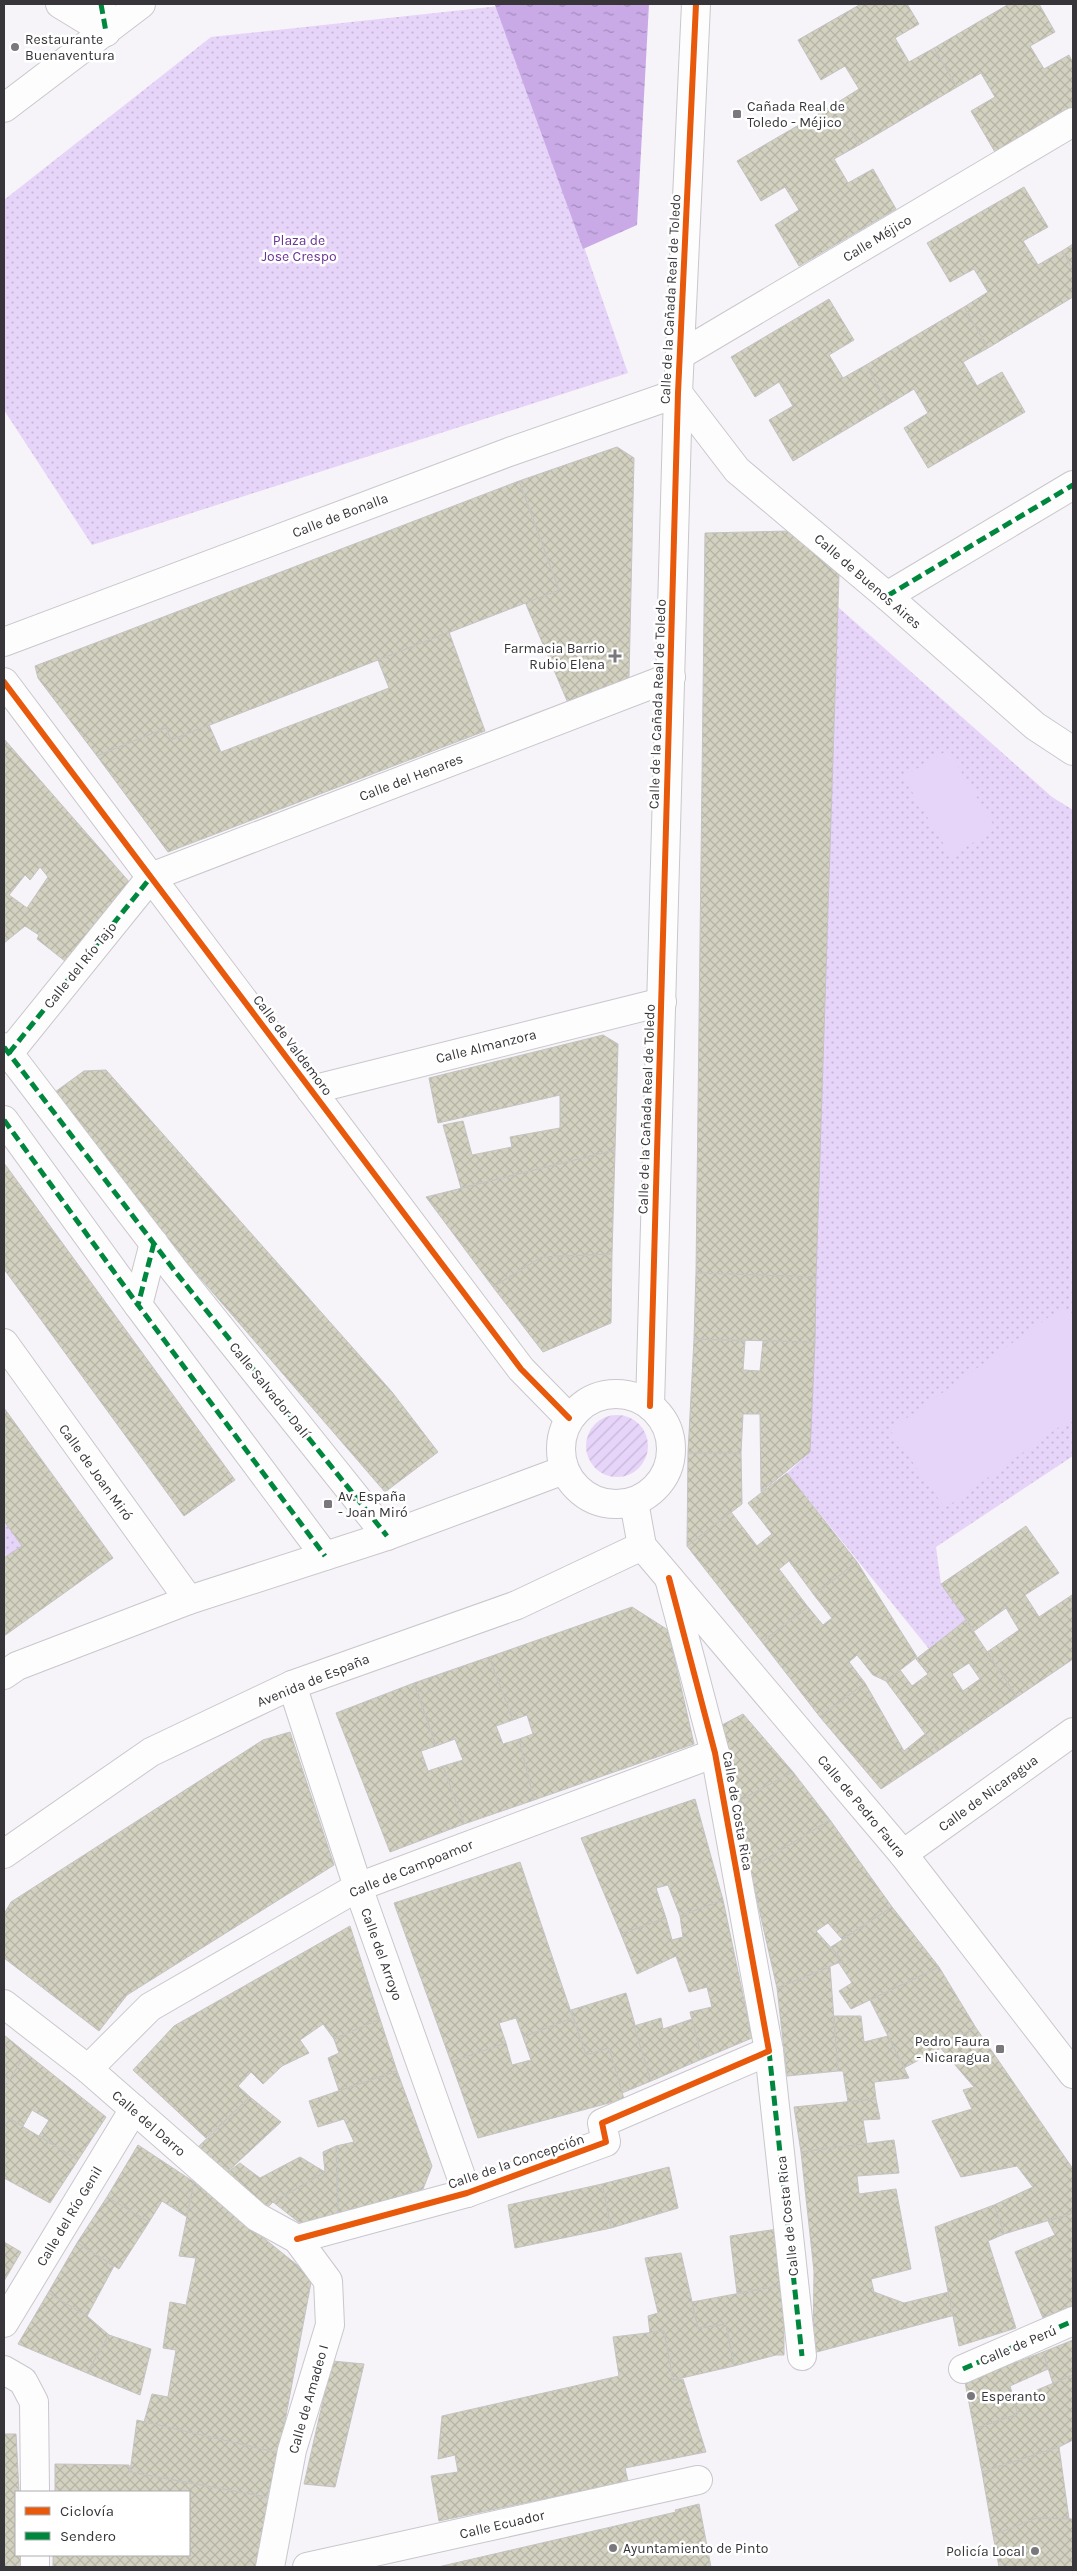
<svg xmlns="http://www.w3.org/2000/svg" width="1077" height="2571" font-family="Karla,sans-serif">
<defs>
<pattern id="park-dots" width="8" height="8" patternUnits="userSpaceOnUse" patternTransform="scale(1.25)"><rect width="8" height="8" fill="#e6d4f9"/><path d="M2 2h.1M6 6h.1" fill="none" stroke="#c6b7d6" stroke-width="1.8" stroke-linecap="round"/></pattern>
<pattern id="garden-furrows" width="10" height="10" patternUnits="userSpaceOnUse" patternTransform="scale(1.25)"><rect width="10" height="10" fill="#e6d4f9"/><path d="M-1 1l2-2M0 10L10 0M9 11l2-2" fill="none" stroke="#c6b7d6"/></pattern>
<pattern id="water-ripples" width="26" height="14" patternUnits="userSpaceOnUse" patternTransform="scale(1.25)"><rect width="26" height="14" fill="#c9aae7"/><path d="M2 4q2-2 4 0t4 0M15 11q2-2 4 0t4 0" fill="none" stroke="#a48bbc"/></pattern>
<pattern id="building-cross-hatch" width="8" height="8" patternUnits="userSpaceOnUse" patternTransform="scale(1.25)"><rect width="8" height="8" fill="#d3d1c0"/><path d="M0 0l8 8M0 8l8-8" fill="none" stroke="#b6b4a6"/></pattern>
</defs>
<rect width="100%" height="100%" fill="#f6f3f9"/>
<g fill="url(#park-dots)">
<polygon points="500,6 628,373 92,545 4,410 4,200 211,37"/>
<polygon points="838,607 1052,797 1073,810 1073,1456 936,1547 941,1584 966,1620 929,1649 787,1473 810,1452"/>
<polygon points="4,1521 22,1546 4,1559"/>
</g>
<circle fill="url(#garden-furrows)" cx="617" cy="1446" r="31"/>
<g fill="#e6d4f9">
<polygon points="948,750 996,829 951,856 903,777"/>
<polygon points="1063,1307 1073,1321 1073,1417 945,1508 890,1430"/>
</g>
<polygon fill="url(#water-ripples)" points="649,4 637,225 583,249 495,5"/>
<g fill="url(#building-cross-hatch)" stroke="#c4c3c3" fill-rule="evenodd">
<polygon points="861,4 907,4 919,24 895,38 909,62 934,48 957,87 859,145 835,104 859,89 845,66 821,80 798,40"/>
<polygon points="1009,4 1039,4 1055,32 1030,46 1044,69 1069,55 1073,63 1073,107 995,152 971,111 995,97 981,73 957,87 934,48"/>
<polygon points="835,104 859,145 834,159 848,183 873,169 896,209 799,266 775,225 799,210 785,187 761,201 737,161"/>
<polygon points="1024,187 1048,227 1023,241 1038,265 1062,251 1073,269 1073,297 988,348 964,307 988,292 974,269 950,282 927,243"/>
<polygon points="1073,244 1073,269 1062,251"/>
<polygon points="829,299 854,340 829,355 843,378 866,365 889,404 793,461 769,420 793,406 779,382 755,397 731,357"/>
<polygon points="964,307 988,348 963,362 977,386 1002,372 1025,412 928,468 904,428 928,413 914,389 889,404 866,365"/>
<polygon points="617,447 634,458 629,678 568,703 525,602 559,590 519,481"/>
<polygon points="519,481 559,590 171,740 166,728 97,756 38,678 35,666"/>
<polygon points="791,531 839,574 816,1277 696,1273 705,533"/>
<polygon points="449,632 485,731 168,852 97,756 166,728 171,740 209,725 221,752 389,688 378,660"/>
<path d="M4,739L131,884L70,965L37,939L39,935L25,926L4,943ZM40,867L48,877L27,908L9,895L25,875L30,880Z"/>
<polygon points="603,1035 618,1044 615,1150 461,1188 443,1125 463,1121 472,1155 512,1147 510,1137 560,1128 560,1095 438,1123 429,1078"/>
<polygon points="106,1070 392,1392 438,1452 385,1492 132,1199 55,1092 84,1071"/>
<polygon points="615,1150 612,1254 542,1257 493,1287 426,1197"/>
<polygon points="4,1163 235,1480 184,1516 4,1269"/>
<polygon points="612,1254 611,1323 543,1352 493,1287 542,1257"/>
<polygon points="696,1273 816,1277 815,1342 694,1339"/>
<polygon points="694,1339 745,1341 743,1370 760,1371 763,1341 815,1342 810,1452 761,1492 760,1414 743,1414 741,1453 688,1453"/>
<polygon points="4,1408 113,1558 4,1636 4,1558 22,1546 4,1521"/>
<polygon points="688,1453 741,1453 742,1504 687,1546"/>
<polygon points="787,1473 857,1562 814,1595 789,1561 779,1569 808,1607 762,1642 687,1546 731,1512 757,1546 772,1534 748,1503"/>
<polygon points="1026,1526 1059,1573 1025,1595 1039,1617 1072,1595 1073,1659 1017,1697 987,1652 1019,1630 1006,1608 974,1631 941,1584"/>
<polygon points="857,1562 917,1657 886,1681 873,1675 857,1655 849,1662 865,1683 820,1717 762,1642 808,1607 823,1625 832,1618 814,1595"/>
<polygon points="632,1607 668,1630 694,1744 534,1800 519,1739 533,1734 527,1715 513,1720 489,1657"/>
<path d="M966,1620L1017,1697L938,1751L886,1681L900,1670L912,1686L928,1674L916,1659ZM969,1663L980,1679L963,1691L952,1674Z"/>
<polygon points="489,1657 513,1720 496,1726 503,1744 519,1739 534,1800 464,1824 443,1766 463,1760 455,1739 436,1746 414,1683"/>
<polygon points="414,1683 436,1746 421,1751 428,1771 443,1766 464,1824 390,1852 336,1713"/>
<polygon points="865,1683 904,1751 925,1734 938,1751 881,1789 820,1717"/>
<polygon points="743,1714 793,1772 735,1803 720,1726"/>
<polygon points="290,1732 334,1865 127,1995 99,2031 4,1958 4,1914 11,1902 263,1740"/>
<polygon points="793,1772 830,1820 750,1869 735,1803"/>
<polygon points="695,1799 723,1900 680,1916 668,1885 656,1888 666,1918 621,1934 581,1838"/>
<polygon points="830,1820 892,1907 842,1939 828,1923 816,1931 843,1961 777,1988 750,1869"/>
<polygon points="520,1862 573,2018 523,2037 516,2018 499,2023 506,2043 451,2062 394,1903"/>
<polygon points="723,1900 752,2038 702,2059 690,2012 712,2007 707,1987 689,1992 676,1956 637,1974 621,1934 666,1918 672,1940 683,1937 680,1916"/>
<polygon points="892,1907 939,1967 851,2009 839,1991 852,1983 839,1963 843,1961 831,1947"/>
<polygon points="350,1926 380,2019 334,2039 323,2024 300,2040 309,2053 282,2066 263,2084 251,2072 238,2086 250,2097 206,2138 133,2070 174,2026"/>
<polygon points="830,1967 838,2071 787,2076 777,1988"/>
<polygon points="939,1967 976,2028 938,2045 941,2048 904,2068 870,2000"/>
<polygon points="626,1993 651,2081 622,2093 609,2048 586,2055 571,2010"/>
<polygon points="834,2016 861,2016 864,2042 888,2036 909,2078 874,2082 876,2099 848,2102 843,2071 838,2071"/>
<polygon points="573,2018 586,2055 609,2048 624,2099 478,2138 451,2062 506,2043 512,2065 531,2060 523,2037"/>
<polygon points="661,2018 663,2029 692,2019 702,2059 651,2081 634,2026"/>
<polygon points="380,2019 397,2071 339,2091 328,2058 339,2053 334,2039"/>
<polygon points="976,2028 1073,2169 1073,2213 1004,2234 994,2205 1033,2187 1017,2166 961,2177 932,2121 972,2109 963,2090 974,2087 938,2045"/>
<polygon points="4,2035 26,2053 4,2089"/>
<polygon points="26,2053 106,2117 78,2160 39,2136 49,2120 32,2110 23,2126 4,2115 4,2089"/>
<polygon points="397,2071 432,2166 423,2189 338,2217 336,2146 354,2142 344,2119 318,2127 309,2101"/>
<polygon points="250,2097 281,2122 224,2175 195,2150"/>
<polygon points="876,2099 880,2119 863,2120 867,2145 801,2152 794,2107"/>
<polygon points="4,2115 78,2160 50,2203 4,2178"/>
<polygon points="894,2140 899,2173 857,2176 859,2194 896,2189 911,2269 871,2279 874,2292 904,2303 949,2292 955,2315 813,2353 814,2271 801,2152"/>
<polygon points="138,2145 194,2182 187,2217 162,2201 149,2222 107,2197"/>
<polygon points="336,2146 338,2217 305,2227 273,2202 325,2172 323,2152"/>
<polygon points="300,2157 325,2172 273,2202 265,2210 224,2175 240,2163 260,2178"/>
<polygon points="669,2167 678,2208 611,2228 602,2184"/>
<polygon points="194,2182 312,2277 279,2453 144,2422 152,2394 168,2397 176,2350 163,2348 170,2302 186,2305 196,2258 179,2256"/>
<polygon points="602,2184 611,2228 515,2248 508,2205"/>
<polygon points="107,2197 149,2222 119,2269 77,2243"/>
<polygon points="994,2205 1004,2234 988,2241 1016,2328 959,2346 935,2227"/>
<polygon points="1073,2213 1073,2305 1043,2318 1015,2252 1055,2235 1048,2221"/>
<polygon points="778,2229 784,2285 737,2293 730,2236"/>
<polygon points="4,2242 21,2252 4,2281"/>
<polygon points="77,2243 114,2266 87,2316 48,2293"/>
<polygon points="681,2253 698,2328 726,2324 734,2366 673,2380 664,2331 650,2333 648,2316 658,2313 645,2258"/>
<polygon points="784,2285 784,2355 776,2355 734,2366 726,2324 698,2328 692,2302"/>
<polygon points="48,2293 87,2316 109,2335 87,2373 18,2344"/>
<polygon points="664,2331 673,2380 683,2379 706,2452 625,2468 628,2481 439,2521 431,2476 458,2472 455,2455 438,2459 442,2416 619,2376 613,2337"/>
<polygon points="109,2335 151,2349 140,2395 87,2373"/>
<polygon points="1073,2340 1073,2375 1053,2384 1043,2352"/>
<polygon points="1043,2352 1048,2369 1010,2386 1018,2414 974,2429 965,2382"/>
<polygon points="332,2361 364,2364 335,2487 304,2484"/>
<polygon points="1073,2375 1073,2440 1059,2447 982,2472 974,2429 1018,2414 1013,2400"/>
<polygon points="137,2420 279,2453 267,2497 130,2472"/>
<polygon points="4,2434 16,2434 19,2492 16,2492 16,2555 21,2555 22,2567 4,2567"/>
<polygon points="1059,2447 1069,2519 1037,2518 993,2535 982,2472"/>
<polygon points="55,2464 129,2465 130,2472 271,2498 255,2567 53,2567 53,2555 189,2555 189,2492 55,2492"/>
<polygon points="699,2504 711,2567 438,2567 676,2512 675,2510"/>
<polygon points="1037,2518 1073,2519 1073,2567 999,2567 993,2535"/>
</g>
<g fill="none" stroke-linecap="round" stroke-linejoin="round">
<g stroke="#c9c7cb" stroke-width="30">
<g id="pedestrian">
<polyline points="101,4 106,32"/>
<polyline points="887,596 1073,485"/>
<polyline points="4,1047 174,1270 387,1536"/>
<polyline points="9,1053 151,877"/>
<polyline points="4,1120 138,1305"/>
<polyline points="154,1243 138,1305 325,1556"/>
<polyline points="769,2051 802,2356"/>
<polyline points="963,2369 1073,2321"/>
</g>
</g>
<g stroke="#c9c7cb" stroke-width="30">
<g id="minor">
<polyline points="60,4 106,32"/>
<polyline points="4,108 141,4"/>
<polyline points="680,355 1073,122"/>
<polyline points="4,642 509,452 678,393 737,470 887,596 1035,726 1073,751"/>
<polyline points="4,682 521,1369 569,1418"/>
<polyline points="151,877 671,677"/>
<polyline points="311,1090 662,1002"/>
<polyline points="4,1343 189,1600"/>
<polyline points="292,1685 358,1887 467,2193"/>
<polyline points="903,1854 1073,1732"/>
<polyline points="4,2004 88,2069 257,2217 297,2239 328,2281 330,2325 292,2450 270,2567"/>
<polyline points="88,2069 150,2007 358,1887 715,1753"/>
<polyline points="297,2239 467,2193 606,2142 602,2123 769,2051 715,1753 669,1578"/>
<polyline points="4,2323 134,2109"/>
<polyline points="4,2370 23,2381 34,2402 35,2492"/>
<polyline points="35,2555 35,2567"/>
<polyline points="307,2567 698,2480"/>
</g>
</g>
<g stroke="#c9c7cb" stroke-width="30">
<g id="tertiary">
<circle cx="616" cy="1449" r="55"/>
<polyline points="650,1406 678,393 696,4"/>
<polyline points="634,1502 642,1546 903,1854 1073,2074"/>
<polyline points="4,1675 17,1666 189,1600 387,1536 564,1470"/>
<polyline points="4,1854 151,1752 292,1685 517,1605 642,1546"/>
</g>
</g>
<use href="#pedestrian" stroke="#fefdfe" stroke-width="28"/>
<use href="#minor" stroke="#fefdfe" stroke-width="28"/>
<use href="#tertiary" stroke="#fefdfe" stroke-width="28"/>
<g stroke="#00873e" stroke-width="5" stroke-dasharray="10 5" stroke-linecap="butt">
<polyline points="101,4 106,32"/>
<polyline points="887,596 1073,485"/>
<polyline points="4,1047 174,1270 387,1536"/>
<polyline points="9,1053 151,877"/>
<polyline points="4,1120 138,1305"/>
<polyline points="154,1243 138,1305 325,1556"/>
<polyline points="769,2051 802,2356"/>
<polyline points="963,2369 1073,2321"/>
</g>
<g stroke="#fff" stroke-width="9">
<g id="cycleway">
<polyline points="4,682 521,1369 569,1418"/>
<polyline points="650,1406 678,393 696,4"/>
<polyline points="297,2239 467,2193 606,2142 602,2123 769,2051 715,1753 669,1578"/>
</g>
</g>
<use href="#cycleway" stroke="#e8590c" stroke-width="6"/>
</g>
<g fill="#7a787c" stroke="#fff" stroke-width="2">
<circle cx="15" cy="47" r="5"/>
<rect x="732" y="109" width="10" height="10" rx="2.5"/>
<path d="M612.5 648.5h5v5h5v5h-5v5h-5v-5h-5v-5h5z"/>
<rect x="323" y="1499" width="10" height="10" rx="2.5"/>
<rect x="995" y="2044" width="10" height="10" rx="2.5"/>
<circle cx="971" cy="2396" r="5"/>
<circle cx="613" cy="2548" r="5"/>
<circle cx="1035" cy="2551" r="5"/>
</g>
<g text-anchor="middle" stroke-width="5" stroke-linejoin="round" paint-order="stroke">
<g font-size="14" fill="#373539" stroke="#fff" text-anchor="start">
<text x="25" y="44">Restaurante<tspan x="25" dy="16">Buenaventura</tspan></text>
<text x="747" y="111">Cañada Real de<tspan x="747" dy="16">Toledo - Méjico</tspan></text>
<text x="605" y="653" text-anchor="end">Farmacia Barrio<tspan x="605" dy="16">Rubio Elena</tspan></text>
<text x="338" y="1501">Av. España<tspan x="338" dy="16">- Joan Miró</tspan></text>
<text x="990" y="2046" text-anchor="end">Pedro Faura<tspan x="990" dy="16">- Nicaragua</tspan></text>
<text x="981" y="2401">Esperanto</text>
<text x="623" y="2553">Ayuntamiento de Pinto</text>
<text x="1025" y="2556" text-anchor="end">Policía Local</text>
</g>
<g font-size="14" fill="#373539" stroke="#fff">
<text transform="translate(877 238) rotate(-31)" y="5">Calle Méjico</text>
<text transform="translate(670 299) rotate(-87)" y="5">Calle de la Cañada Real de Toledo</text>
<text transform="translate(340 515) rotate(-21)" y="5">Calle de Bonalla</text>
<text transform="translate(868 581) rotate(41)" y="5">Calle de Buenos Aires</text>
<text transform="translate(657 704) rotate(-88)" y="5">Calle de la Cañada Real de Toledo</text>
<text transform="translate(411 777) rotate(-21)" y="5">Calle del Henares</text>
<text transform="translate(80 965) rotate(-51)" y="5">Calle del Río Tajo</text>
<text transform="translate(293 1045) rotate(53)" y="5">Calle de Valdemoro</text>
<text transform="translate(486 1046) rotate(-14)" y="5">Calle Almanzora</text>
<text transform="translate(646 1109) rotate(-88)" y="5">Calle de la Cañada Real de Toledo</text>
<text transform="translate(270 1390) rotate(51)" y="5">Calle Salvador Dalí</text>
<text transform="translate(96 1472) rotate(54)" y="5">Calle de Joan Miró</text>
<text transform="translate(313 1680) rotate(-22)" y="5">Avenida de España</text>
<text transform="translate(988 1793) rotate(-36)" y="5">Calle de Nicaragua</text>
<text transform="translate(862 1806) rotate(50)" y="5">Calle de Pedro Faura</text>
<text transform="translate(738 1811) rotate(80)" y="5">Calle de Costa Rica</text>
<text transform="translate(411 1868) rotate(-22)" y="5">Calle de Campoamor</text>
<text transform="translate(382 1954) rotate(70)" y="5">Calle del Arroyo</text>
<text transform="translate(149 2123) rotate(41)" y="5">Calle del Darro</text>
<text transform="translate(516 2161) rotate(-19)" y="5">Calle de la Concepción</text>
<text transform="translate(69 2216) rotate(-59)" y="5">Calle del Río Genil</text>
<text transform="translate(787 2216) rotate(-96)" y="5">Calle de Costa Rica</text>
<text transform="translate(1018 2345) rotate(-23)" y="5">Calle de Perú</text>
<text transform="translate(308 2399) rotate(-74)" y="5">Calle de Amadeo I</text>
<text transform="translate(502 2524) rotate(-13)" y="5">Calle Ecuador</text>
</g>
<g font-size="14" fill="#6b3496" stroke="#fff">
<text x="299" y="245">Plaza de<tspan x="299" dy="16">Jose Crespo</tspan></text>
</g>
</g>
<rect width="1077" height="2571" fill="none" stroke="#373539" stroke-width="10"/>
<rect x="15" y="2491" width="175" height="65" fill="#ffffff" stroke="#afaeb0"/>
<rect x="25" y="2507" width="25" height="8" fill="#e8590c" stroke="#afaeb0"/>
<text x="60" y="2516" font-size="15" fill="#373539">Ciclovía</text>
<rect x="25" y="2532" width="25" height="8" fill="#00873e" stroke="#afaeb0"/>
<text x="60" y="2541" font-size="15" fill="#373539">Sendero</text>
</svg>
